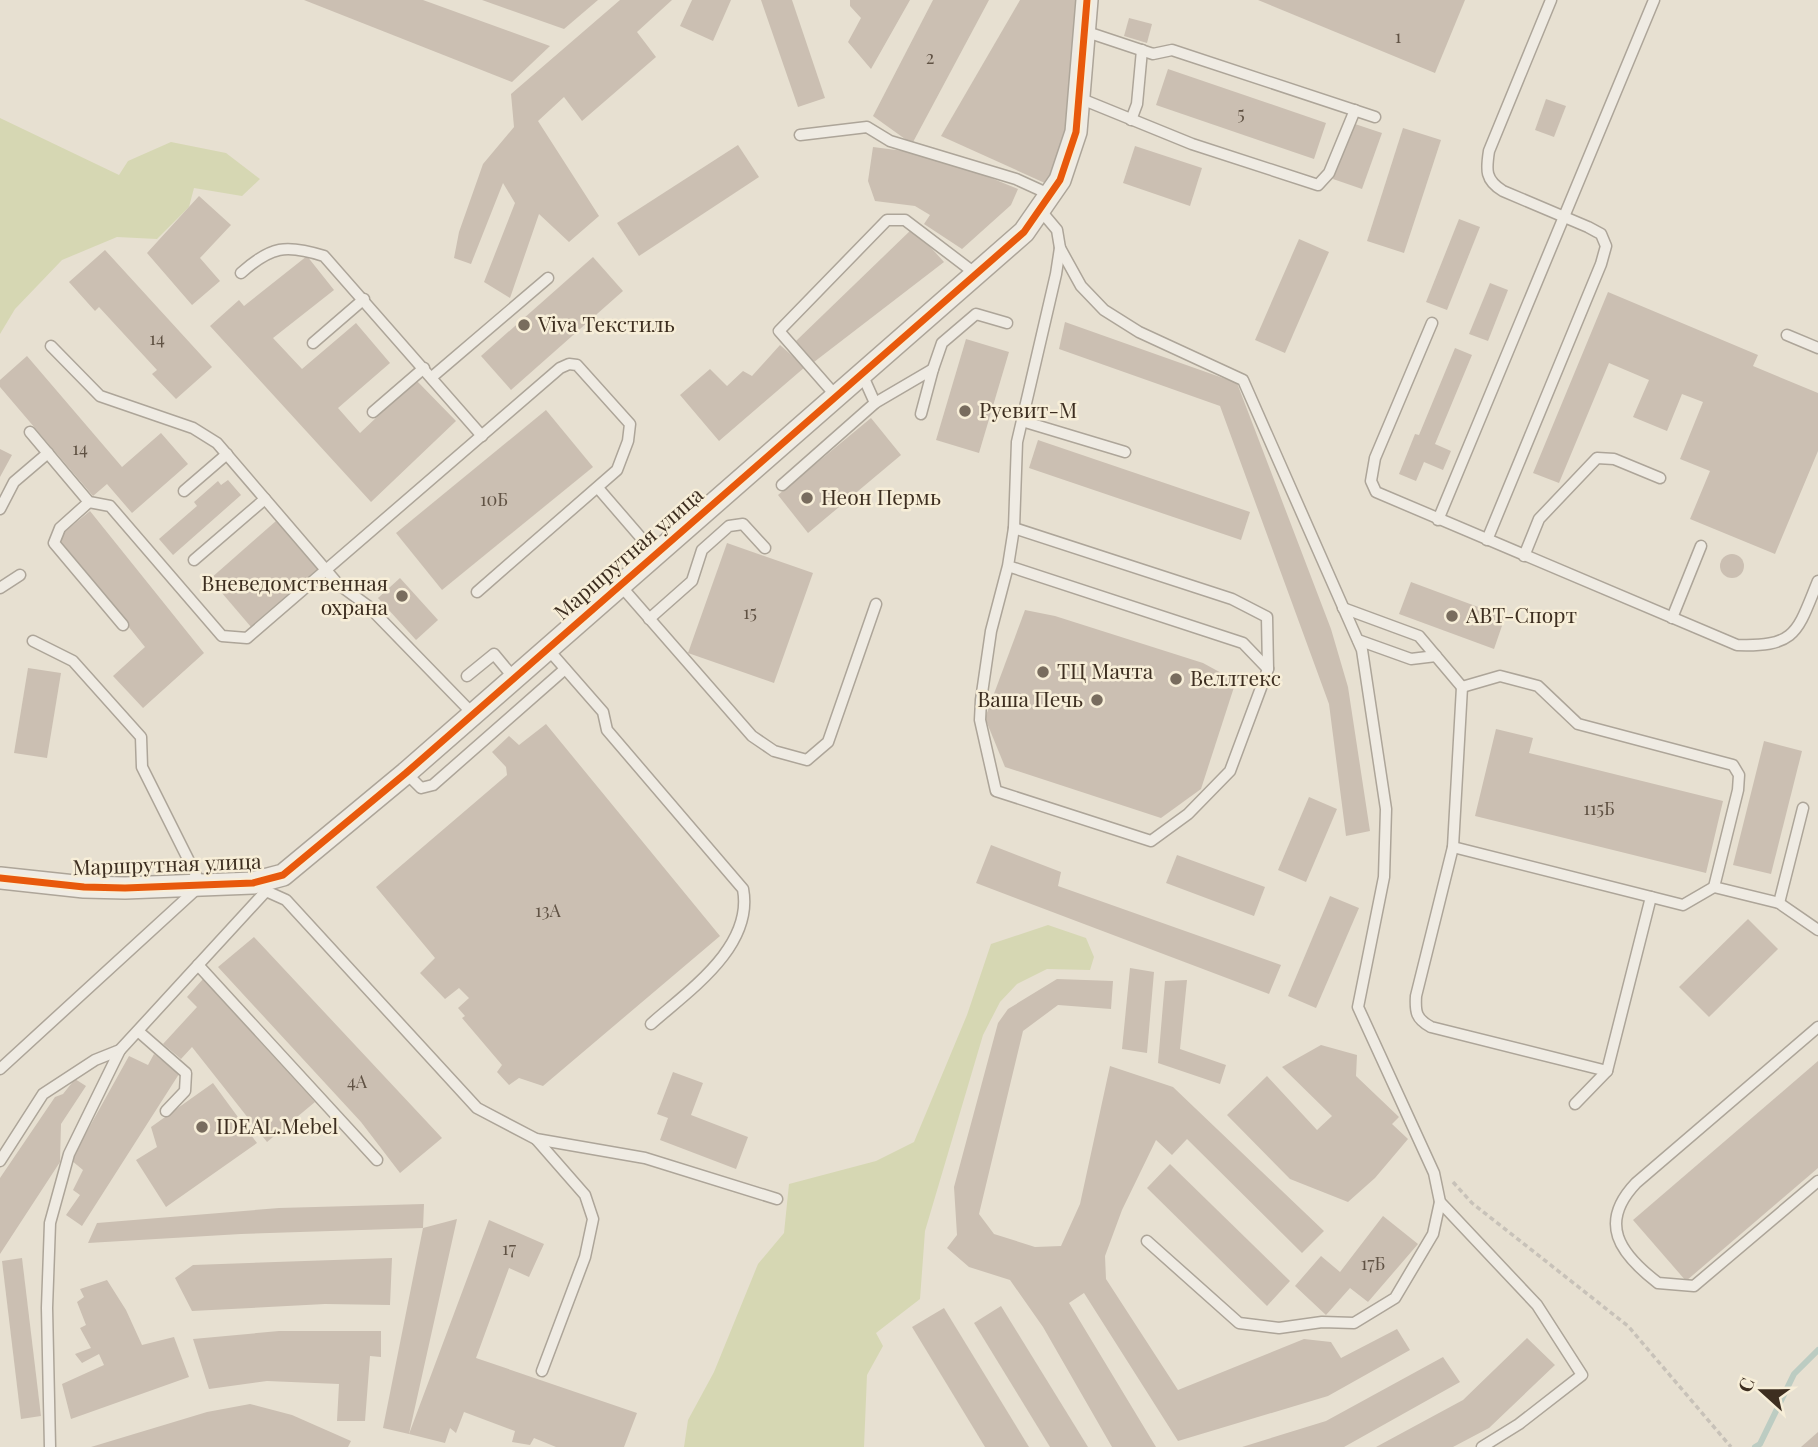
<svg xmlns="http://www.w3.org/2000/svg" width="1818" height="1447" font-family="'Playfair Display',serif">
<rect width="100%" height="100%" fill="#e7e0d1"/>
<g fill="#d6d7b3">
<polygon points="0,118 119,175 128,161 171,142 226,153 260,179 242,196 194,188 189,207 157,239 117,237 62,260 15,309 0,334"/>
<polygon points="1048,925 1086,938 1094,957 1090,970 1047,969 1017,984 1000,1002 983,1035 925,1231 920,1299 876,1333 883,1346 867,1375 864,1447 684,1447 688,1420 714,1372 758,1264 784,1233 789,1184 876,1161 914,1142 967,1015 991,944"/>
</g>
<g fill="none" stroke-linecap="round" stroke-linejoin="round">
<polyline stroke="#bcccc2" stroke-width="6" points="1755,1447 1760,1444 1794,1374 1818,1350"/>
</g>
<g fill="#cbbfb2">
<polygon points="304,0 423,0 550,46 512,82"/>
<polygon points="482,0 598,0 564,29"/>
<polygon points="620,0 672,0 637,32 656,57 582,121 564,97 538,121 599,216 569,242 539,214 510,298 484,282 515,203 503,183 471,264 454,258 459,232 483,164 514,127 511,94"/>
<polygon points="692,0 731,0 713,41 680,26"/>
<polygon points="761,0 792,0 825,98 798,107"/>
<polygon points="850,0 910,0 871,69 848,42 861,18 850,6"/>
<polygon points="933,0 989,0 912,144 873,116"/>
<polygon points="1020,0 1079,0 1070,128 1047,184 941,136"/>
<polygon points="1258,0 1465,0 1435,73"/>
<polygon points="1129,18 1152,24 1147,43 1124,36"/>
<polygon points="1168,69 1326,123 1314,159 1156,105"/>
<polygon points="1546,99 1566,106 1554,137 1535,130"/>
<polygon points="1352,123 1382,133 1362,189 1333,179"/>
<polygon points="1403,128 1441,140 1404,253 1367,241"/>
<polygon points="738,145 759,177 639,256 617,223"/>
<polygon points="1135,146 1202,168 1190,206 1123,183"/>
<polygon points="873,147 935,155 1018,189 1011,205 962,249 924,224 930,215 915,206 875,201 868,181"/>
<polygon points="199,196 231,225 200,258 220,281 192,305 147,253"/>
<polygon points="1459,219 1480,227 1447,310 1426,302"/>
<polygon points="913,228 944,262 814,362 796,341"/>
<polygon points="1299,239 1329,252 1285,353 1255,340"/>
<polygon points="105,250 212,367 176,399 152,374 157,370 99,307 95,311 69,282"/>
<polygon points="307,256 334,290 273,338 302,369 356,323 390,363 338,408 360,433 416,380 456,421 371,502 210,326 239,300 244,306"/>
<polygon points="593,257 623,291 511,390 481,356"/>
<polygon points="1490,283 1508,290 1488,341 1469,334"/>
<polygon points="1608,292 1758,355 1753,366 1818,393 1818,451 1775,554 1690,519 1710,471 1680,459 1703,402 1682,394 1667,431 1633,417 1649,380 1609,363 1559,483 1533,473"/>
<polygon points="1065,322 1237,383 1331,629 1348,687 1370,831 1346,836 1329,704 1220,406 1059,349"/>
<polygon points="966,339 1009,352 979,453 936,440"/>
<polygon points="780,345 805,367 719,441 680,395 710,369 727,386 743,371 752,376"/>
<polygon points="1455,348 1472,355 1435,444 1451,451 1443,470 1424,462 1416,481 1399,474 1415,434 1419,435"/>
<polygon points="27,356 122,467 161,433 188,464 132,513 107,484 93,496 0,387 0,380"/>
<polygon points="546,410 593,467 442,590 396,533"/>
<polygon points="871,418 901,455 808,533 778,495"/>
<polygon points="1038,440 1250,512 1241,540 1029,468"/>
<polygon points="0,449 12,455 0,477"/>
<polygon points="228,480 241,495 173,555 159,539 197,506 194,502 218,481 221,485"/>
<polygon points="90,511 204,653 143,708 113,676 145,647 57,538"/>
<polygon points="276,521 318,570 251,627 210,579"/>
<polygon points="727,543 813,573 774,683 688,653"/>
<circle cx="1732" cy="566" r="12"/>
<polygon points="400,578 438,620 416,640 378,598"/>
<polygon points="1411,582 1505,617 1494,649 1399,614"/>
<polygon points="1025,610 1055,616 1203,663 1236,681 1201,789 1161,818 1005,767 985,718"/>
<polygon points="28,668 61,673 47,758 14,753"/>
<polygon points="546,724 720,936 543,1086 519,1078 509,1085 497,1072 502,1065 462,1018 465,1016 458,1008 469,998 459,988 445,999 420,973 435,958 376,887 507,775 506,767 492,752 509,736 519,745"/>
<polygon points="1496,729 1533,738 1529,753 1723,801 1706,873 1475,816"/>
<polygon points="1764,741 1802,751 1771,874 1733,865"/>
<polygon points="1309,797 1337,809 1306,882 1278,870"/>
<polygon points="991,845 1061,872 1058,886 1281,965 1269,994 976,883"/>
<polygon points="1177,855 1265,887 1254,916 1166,883"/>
<polygon points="1330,896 1359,908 1316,1008 1288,996"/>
<polygon points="1748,919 1778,949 1709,1017 1679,987"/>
<polygon points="254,937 442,1138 400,1173 361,1122 218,967"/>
<polygon points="1130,968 1154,972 1147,1053 1122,1049"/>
<polygon points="203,979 315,1102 267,1142 192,1047 181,1059 163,1044 197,1007 187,997"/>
<polygon points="1057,979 1113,981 1111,1009 1058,1005 1023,1031 979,1214 994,1234 1035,1247 1061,1246 1080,1204 1110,1066 1173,1087 1324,1231 1302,1253 1187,1139 1172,1155 1156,1140 1122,1210 1105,1256 1106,1279 1178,1390 1304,1339 1331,1342 1341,1358 1397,1329 1410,1350 1328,1396 1178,1441 1084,1293 1069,1303 1156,1447 1112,1447 1043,1327 1010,1280 969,1267 947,1248 957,1235 954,1187 998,1023 1008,1009"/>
<polygon points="1187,980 1180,1049 1226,1065 1220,1084 1158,1063 1165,981"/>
<polygon points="1321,1045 1357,1055 1356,1076 1399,1117 1392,1124 1408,1139 1375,1178 1348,1202 1290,1179 1227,1115 1267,1076 1317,1130 1332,1116 1282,1067"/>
<polygon points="154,1054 179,1074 82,1226 66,1215 80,1195 73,1190 83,1170 71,1160 129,1056 148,1065"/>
<polygon points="1818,1061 1818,1168 1686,1281 1633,1220"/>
<polygon points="673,1072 703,1083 691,1115 748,1137 736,1169 660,1140 668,1118 657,1114"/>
<polygon points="75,1079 86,1086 61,1124 60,1162 0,1254 0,1178 55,1097 63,1094"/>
<polygon points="213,1083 257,1143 166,1207 136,1160 157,1147 151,1127"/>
<polygon points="1170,1164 1290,1281 1267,1306 1147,1188"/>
<polygon points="424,1204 423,1228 457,1219 409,1434 383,1428 423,1228 241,1234 88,1243 97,1223 279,1208"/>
<polygon points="1383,1216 1418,1244 1368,1302 1350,1288 1326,1315 1295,1286 1321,1256 1340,1272"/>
<polygon points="489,1220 544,1244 529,1277 509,1268 476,1358 637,1413 624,1447 556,1447 534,1438 530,1445 512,1442 515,1431 464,1412 456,1433 450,1428 445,1443 409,1434"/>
<polygon points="22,1258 41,1416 21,1419 2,1261"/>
<polygon points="392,1258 390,1305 325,1304 192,1311 175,1278 193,1265"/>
<polygon points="107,1280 126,1310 142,1345 174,1337 189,1377 71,1419 62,1384 104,1365 99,1354 82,1363 75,1354 91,1348 80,1328 86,1325 77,1302 84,1297 80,1289"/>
<polygon points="1001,1306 1088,1447 1050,1447 974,1323"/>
<polygon points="944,1308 1029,1447 985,1447 912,1327"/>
<polygon points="279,1331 381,1331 381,1357 370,1356 365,1421 337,1421 339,1384 267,1381 209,1389 193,1339"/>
<polygon points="1527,1338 1555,1365 1489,1428 1453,1447 1376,1447 1463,1400"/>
<polygon points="1443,1357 1460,1382 1344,1447 1242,1447 1326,1421"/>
<polygon points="250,1404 292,1415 351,1441 348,1447 91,1447 207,1412"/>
<polygon points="1818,1432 1818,1447 1801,1447"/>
</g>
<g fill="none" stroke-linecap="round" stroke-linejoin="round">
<g stroke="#ada599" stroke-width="13">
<g id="service">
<polyline points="1084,31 1153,54 1172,50 1375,117"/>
<polyline points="1079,98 1192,144 1318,185 1329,173 1355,110"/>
<polyline points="1131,120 1137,104 1142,50"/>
<polyline points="800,135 867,127 890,141 1016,179 1051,195"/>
<polyline points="1041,211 1057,230 1060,248 1081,286 1104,310 1139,332 1243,380 1362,650 1386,809 1384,877 1358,1007 1434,1173 1440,1202 1537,1305 1582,1375 1519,1424 1482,1447"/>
<path d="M241,273C271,246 286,244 324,256L482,436"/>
<path d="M1432,323L1375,458L1371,481L1376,492L1737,645C1797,647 1797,632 1818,581"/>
<polyline points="1787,335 1818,348"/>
<polyline points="313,343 364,299"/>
<polyline points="51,346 100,396 193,428 217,443 338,584 368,606 473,714"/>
<polyline points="933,369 942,343 976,314 1007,323"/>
<polyline points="862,374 875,403"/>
<polyline points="432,377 548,278"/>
<polyline points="836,396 779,331 887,220 905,220 976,274"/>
<polyline points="373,412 424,368"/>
<polyline points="1022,421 1125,452"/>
<polyline points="30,432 89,502 110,506 222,636 247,638 560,368 569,364 577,365 630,424 628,441 617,470 477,592"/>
<polyline points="782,485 875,403 933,369 921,414"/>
<polyline points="598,488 655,554"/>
<polyline points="184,491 227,454"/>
<polyline points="89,502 60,528 54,543 123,625"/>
<polyline points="0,509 14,482 48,453"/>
<polyline points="1438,520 1654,0"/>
<polyline points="1014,528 1232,599 1267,617 1268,669"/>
<path d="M1487,540L1601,264L1606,246L1601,234L1588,227L1503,191C1485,180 1486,170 1489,151L1551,0"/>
<polyline points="1524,556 1539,519 1597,458 1614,459 1660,478"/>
<polyline points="194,560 265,499"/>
<polyline points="1008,566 1243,643 1268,669 1230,771 1188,814 1151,841 996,791 980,720 981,700 991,631 1008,566 1014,528 1017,442 1056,274 1060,248"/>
<polyline points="620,585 752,736 774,751 807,760 828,742 876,604"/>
<polyline points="0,588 20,575"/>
<polyline points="1343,608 1419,636 1462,687 1500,676 1538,686 1578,724 1733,765 1739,775 1738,790 1714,887 1779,903 1818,930"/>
<polyline points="1672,618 1701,546"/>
<polyline points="649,619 692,581 702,550 729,526 743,524 765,548"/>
<polyline points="1358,640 1411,659 1436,656"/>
<path d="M547,648L603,712L607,730L743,889C754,947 688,991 651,1024"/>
<polyline points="467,676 494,654 514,678"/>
<path d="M1462,687L1453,847L1416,996C1415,1012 1416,1019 1431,1027L1607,1071"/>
<polyline points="406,773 421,788 433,785 565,669"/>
<polyline points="1453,847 1683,905 1714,887"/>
<polyline points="1779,903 1803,808"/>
<polyline points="198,965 377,1160"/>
<path d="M1818,1027L1636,1183C1598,1223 1619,1253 1658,1283L1694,1286L1818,1181"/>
<polyline points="138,1031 186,1073 185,1091 166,1111"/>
<polyline points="0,1069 201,885 142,767 141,737 73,661 33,641"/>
<polyline points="1575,1104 1607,1071 1651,897"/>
<polyline points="536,1139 585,1195 593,1219 585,1257 542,1371"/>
<polyline points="0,1161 43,1094 95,1060 120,1050 266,891 286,900 477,1108 536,1139 645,1158 777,1199"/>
<polyline points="1147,1241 1239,1323 1279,1328 1322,1322 1354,1323 1395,1298 1433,1234 1440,1202"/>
<polyline points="50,1447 47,1308 50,1223 69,1154 120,1050"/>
</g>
</g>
<g stroke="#ada599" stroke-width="24">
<polyline id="minor" points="0,878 84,887 125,888 253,883 283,875 406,773 1024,232 1060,180 1076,132 1087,0"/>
</g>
<polyline stroke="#c8c2b9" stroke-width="3.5" stroke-dasharray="5 3.5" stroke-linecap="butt" points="1453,1182 1472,1203 1628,1326 1731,1447"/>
<use href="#service" stroke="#efebe3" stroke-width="10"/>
<use href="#minor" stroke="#efebe3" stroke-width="21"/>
<g stroke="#f7eed8" stroke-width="11">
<polyline id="cycleway" points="0,878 84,887 125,888 253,883 283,875 406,773 1024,232 1060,180 1076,132 1087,0"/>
</g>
<use href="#cycleway" stroke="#e8590c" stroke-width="7"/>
</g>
<g fill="#786c5e" stroke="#f7eed8" stroke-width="2.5">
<circle cx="524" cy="325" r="7"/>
<circle cx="965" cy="411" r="7"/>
<circle cx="807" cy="498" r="7"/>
<circle cx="402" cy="596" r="7"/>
<circle cx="1452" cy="616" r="7"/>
<circle cx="1043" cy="672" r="7"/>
<circle cx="1176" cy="679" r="7"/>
<circle cx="1097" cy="700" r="7"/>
<circle cx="202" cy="1127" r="7"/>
</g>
<g text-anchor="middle" stroke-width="5" stroke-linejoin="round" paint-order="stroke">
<g font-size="18" fill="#605244">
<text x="1398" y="43">1</text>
<text x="930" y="64">2</text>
<text x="1241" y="120">5</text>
<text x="157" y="345">14</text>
<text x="80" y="455">14</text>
<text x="494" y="506">10Б</text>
<text x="750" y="619">15</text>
<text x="1599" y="815">115Б</text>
<text x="548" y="917">13А</text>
<text x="357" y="1088">4А</text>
<text x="509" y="1255">17</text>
<text x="1373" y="1270">17Б</text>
</g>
<g font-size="21" fill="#3d2e20" stroke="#f7eed8" text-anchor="start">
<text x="538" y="332">Viva Текстиль</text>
<text x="979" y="418">Руевит-М</text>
<text x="821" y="505">Неон Пермь</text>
<text x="388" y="591" text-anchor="end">Вневедомственная<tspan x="388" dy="24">охрана</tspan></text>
<text x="1466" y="623">АВТ-Спорт</text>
<text x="1057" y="679">ТЦ Мачта</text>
<text x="1190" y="686">Веллтекс</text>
<text x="1083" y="707" text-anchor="end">Ваша Печь</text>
<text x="216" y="1134">IDEAL.Mebel</text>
</g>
<g font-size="21" fill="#3d2e20" stroke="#f7eed8">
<text transform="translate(629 554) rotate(-41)" y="7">Маршрутная улица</text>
<text transform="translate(167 865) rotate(-2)" y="7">Маршрутная улица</text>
</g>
</g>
<g transform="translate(1762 1391) rotate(291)" stroke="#f7eed8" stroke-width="5" paint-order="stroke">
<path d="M0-5L12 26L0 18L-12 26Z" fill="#3d2e20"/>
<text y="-10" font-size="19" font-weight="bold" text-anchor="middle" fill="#3d2e20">С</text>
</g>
</svg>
